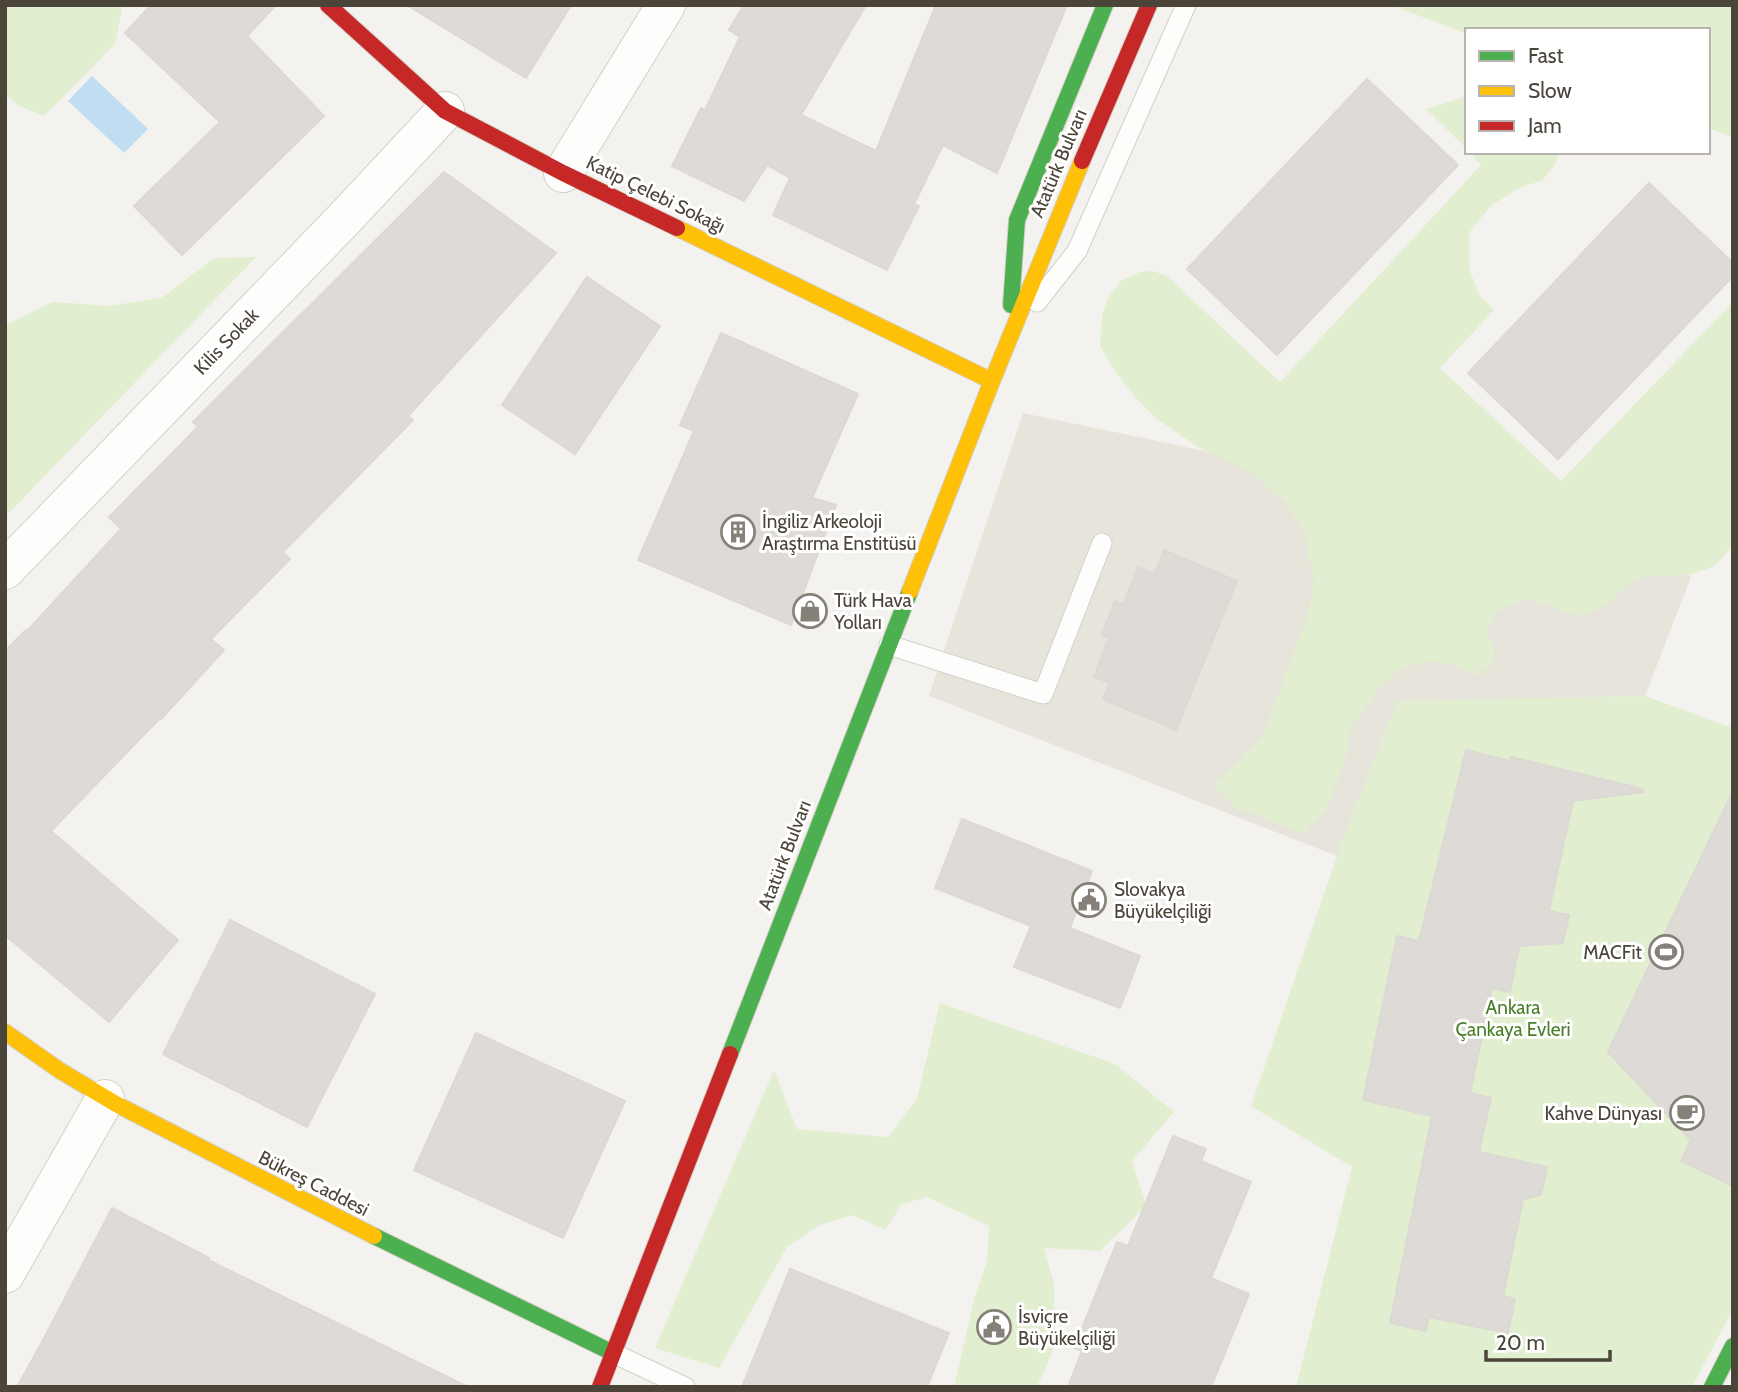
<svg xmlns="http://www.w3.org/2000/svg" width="1738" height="1392" font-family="Cabin,sans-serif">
<rect width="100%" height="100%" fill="#f4f2ee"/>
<polygon fill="#e7e4dc" points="1023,413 1447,501 1691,577 1645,696 1397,701 1337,856 929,696"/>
<g fill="#e1eecf">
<polygon points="5,5 123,5 115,44 44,116 19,106 5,95"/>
<polygon points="1391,5 1733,5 1733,137 1708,128 1708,30 1467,30 1467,34"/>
<polygon points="1467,96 1467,149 1426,109"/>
<polygon points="1470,152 1559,152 1556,163 1542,181 1523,186 1490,206 1469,233 1469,269 1480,296 1494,310 1440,368 1561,481 1733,302 1733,545 1715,566 1689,575 1638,577 1603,607 1580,617 1552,606 1525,599 1498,611 1486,627 1494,650 1493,665 1476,675 1456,666 1433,661 1403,667 1380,687 1352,726 1344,763 1327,808 1303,834 1235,807 1213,784 1238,763 1262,737 1308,614 1314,582 1305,534 1287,504 1251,472 1198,447 1157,419 1136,398 1116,373 1100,346 1102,315 1108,298 1122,280 1140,272 1153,271 1167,276 1280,382 1481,165"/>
<polygon points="256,257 5,517 5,325 53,302 110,306 163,297 214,258"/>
<polygon points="1645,696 1733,728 1733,1309 1692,1387 1296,1387 1352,1167 1251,1106 1337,856 1397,701"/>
<polygon points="940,1003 1115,1064 1174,1112 1132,1161 1146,1206 1100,1251 1044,1248 1054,1284 1055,1346 1037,1387 954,1387 975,1296 987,1262 989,1226 927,1197 902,1204 885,1230 852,1215 820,1225 787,1247 719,1368 655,1348 774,1070 797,1129 888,1137 917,1098"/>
</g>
<polygon fill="#c0ddf1" points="92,76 148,129 124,153 68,101"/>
<g fill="#dedbd6" stroke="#dcd9d4" stroke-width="2">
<polygon points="151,5 276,5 247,36 324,116 182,255 134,206 220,122 125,33"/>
<polygon points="407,5 571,5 526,78"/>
<polygon points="744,5 866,5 801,115 876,151 936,5 1067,5 997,173 943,145 914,204 919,206 887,270 773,215 790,178 767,165 744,201 672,166 701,108 705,110 740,37 729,30"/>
<polygon points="1367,79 1458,165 1277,355 1187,269"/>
<polygon points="444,172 556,253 408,416 413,420 283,552 290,559 211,639 224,650 161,719 160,718 51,831 178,940 109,1022 5,935 5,651 26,630 27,631 121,529 109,517 198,427 193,422"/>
<polygon points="1649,183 1733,263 1733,276 1558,459 1468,373"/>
<polygon points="587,277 660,326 575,454 502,405"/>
<polygon points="721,333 858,394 812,498 836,505 791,625 638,560 694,431 680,425"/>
<polygon points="1164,550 1237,581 1176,730 1103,699 1110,683 1094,677 1109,638 1102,635 1115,601 1123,605 1138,567 1155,574"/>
<polygon points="1466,750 1510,761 1511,757 1643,789 1643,792 1573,801 1549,911 1569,915 1563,943 1519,946 1510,992 1492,988 1470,1093 1491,1098 1479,1152 1547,1167 1541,1195 1523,1199 1503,1296 1515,1299 1508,1333 1429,1317 1426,1331 1390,1323 1432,1116 1363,1100 1397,936 1419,941"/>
<polygon points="1733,791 1733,1186 1681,1161 1691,1140 1608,1052"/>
<polygon points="962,819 1092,871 1070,928 1140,956 1120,1008 1014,967 1031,926 935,888"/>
<polygon points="230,920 375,994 307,1127 163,1054"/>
<polygon points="476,1033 625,1101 563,1238 414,1170"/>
<polygon points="1173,1136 1206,1149 1201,1161 1251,1182 1211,1278 1249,1294 1211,1387 1068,1387 1082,1351 1074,1348 1117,1242 1128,1246"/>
<polygon points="112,1208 209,1258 208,1260 468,1387 17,1387 41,1344"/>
<polygon points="790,1269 949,1333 927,1387 742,1387"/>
</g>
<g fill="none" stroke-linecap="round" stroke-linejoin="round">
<g stroke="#d2d0cb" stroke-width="21">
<g id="lane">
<polyline points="1037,302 1077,251 1186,5"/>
<polyline points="889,645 1043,694 1102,543"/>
<polyline points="613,1353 685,1387"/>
</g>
</g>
<g stroke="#d2d0cb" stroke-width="40">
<g id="street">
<polyline points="563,173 666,5"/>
<polyline points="5,570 344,219 445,111"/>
<polyline points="5,1274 105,1099"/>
</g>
</g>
<g stroke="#d3cfc5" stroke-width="18">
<g id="fast">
<polyline points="1011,305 1017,220 1105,5"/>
<polyline points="730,1054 910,591"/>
<polyline points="374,1236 613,1353"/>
<polyline points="1712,1387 1733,1346"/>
</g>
</g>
<g stroke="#d3cfc5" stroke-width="18">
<g id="slow">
<polyline points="677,228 992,381"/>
<polyline points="910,591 992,381 1082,161"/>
<polyline points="5,1032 59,1070 116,1104 374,1236"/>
</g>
</g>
<g stroke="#d3cfc5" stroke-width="18">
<g id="jam">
<polyline points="328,5 445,111 563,173 677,228"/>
<polyline points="1082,161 1149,5"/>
<polyline points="600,1387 730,1054"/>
</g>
</g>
<use href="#lane" stroke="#fdfdfc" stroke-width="19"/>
<use href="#street" stroke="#fdfdfc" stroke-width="38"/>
<use href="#fast" stroke="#4caf50" stroke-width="16"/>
<use href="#slow" stroke="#ffc107" stroke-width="16"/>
<use href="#jam" stroke="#c62828" stroke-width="16"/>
</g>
<defs>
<g id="building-ring" transform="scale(1.75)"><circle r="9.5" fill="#fff" stroke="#868178" stroke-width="1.5"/><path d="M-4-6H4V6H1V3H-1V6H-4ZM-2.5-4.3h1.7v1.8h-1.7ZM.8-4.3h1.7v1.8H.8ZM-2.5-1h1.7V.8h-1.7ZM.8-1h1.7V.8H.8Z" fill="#868178"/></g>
<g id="shop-ring" transform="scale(1.75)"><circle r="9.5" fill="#fff" stroke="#868178" stroke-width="1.5"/><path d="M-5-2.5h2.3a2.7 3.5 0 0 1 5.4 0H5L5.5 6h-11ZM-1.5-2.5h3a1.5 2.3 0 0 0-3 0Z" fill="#868178"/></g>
<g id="civic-ring" transform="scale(1.75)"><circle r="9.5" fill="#fff" stroke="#868178" stroke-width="1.5"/><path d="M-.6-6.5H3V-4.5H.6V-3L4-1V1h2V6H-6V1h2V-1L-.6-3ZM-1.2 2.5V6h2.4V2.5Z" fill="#868178"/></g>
<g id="stadium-ring" transform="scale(1.75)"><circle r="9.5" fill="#fff" stroke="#868178" stroke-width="1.5"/><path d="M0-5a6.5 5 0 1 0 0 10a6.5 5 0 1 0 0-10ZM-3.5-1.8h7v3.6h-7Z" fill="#868178"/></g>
<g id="cafe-ring" transform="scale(1.75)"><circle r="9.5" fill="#fff" stroke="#868178" stroke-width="1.5"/><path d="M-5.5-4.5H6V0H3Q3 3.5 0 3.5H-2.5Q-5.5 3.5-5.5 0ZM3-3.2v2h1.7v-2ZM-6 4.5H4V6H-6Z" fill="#868178"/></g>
</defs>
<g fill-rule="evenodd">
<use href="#building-ring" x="738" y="532"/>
<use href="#shop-ring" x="810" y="611"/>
<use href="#civic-ring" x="1089" y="900"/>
<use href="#stadium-ring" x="1666" y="952"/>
<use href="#cafe-ring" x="1687" y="1113"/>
<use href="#civic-ring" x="994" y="1327"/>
</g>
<g text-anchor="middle" stroke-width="6" stroke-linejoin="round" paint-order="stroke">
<g font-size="19" fill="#4b4439" stroke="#fff">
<text transform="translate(1058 163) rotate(-67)" y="7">Atatürk Bulvarı</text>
<text transform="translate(656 194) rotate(26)" y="7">Katip Çelebi Sokağı</text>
<text transform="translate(226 341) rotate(-46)" y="7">Kilis Sokak</text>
<text transform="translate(784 855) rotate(-69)" y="7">Atatürk Bulvarı</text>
<text transform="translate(314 1183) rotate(27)" y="7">Bükreş Caddesi</text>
</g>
<g font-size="19" fill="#4b4439" stroke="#fff" text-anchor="start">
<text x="762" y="528">İngiliz Arkeoloji<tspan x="762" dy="22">Araştırma Enstitüsü</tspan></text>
<text x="834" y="607">Türk Hava<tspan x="834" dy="22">Yolları</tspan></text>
<text x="1114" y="896">Slovakya<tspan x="1114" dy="22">Büyükelçiliği</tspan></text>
<text x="1642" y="959" text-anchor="end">MACFit</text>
<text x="1662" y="1120" text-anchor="end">Kahve Dünyası</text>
<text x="1018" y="1323">İsviçre<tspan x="1018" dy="22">Büyükelçiliği</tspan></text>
</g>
<g font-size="19" fill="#4a7f2a" stroke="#fff">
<text x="1513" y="1014">Ankara<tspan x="1513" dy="22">Çankaya Evleri</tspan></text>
</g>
</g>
<rect width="1738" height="1392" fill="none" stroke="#4b4439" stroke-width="14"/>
<rect x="1465" y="28" width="245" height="126" fill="#ffffff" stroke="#b7b4b0" stroke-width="2"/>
<rect x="1479" y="51" width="35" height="10" fill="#4caf50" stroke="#b7b4b0" stroke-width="2"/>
<text x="1528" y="63" font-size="21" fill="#4b4439">Fast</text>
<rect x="1479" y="86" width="35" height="10" fill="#ffc107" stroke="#b7b4b0" stroke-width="2"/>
<text x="1528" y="98" font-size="21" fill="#4b4439">Slow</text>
<rect x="1479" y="121" width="35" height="10" fill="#c62828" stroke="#b7b4b0" stroke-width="2"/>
<text x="1528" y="133" font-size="21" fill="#4b4439">Jam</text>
<path d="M1486 1350v10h124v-10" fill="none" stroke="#4b4439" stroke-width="3.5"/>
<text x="1496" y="1350" font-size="21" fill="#4b4439" stroke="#ffffff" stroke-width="5" paint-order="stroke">20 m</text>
</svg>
